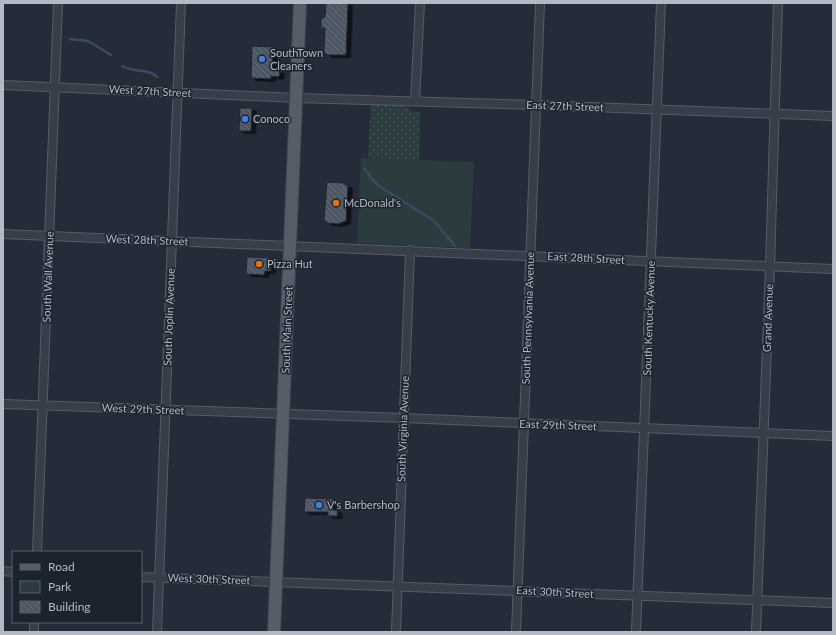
<svg xmlns="http://www.w3.org/2000/svg" width="836" height="635" font-family="Lato,sans-serif">
<defs>
<pattern id="grass-dots" width="8" height="8" patternUnits="userSpaceOnUse"><rect width="8" height="8" fill="#2b3c3e"/><path d="M2 2h.1M6 6h.1" fill="none" stroke="#475658" stroke-width="1.8" stroke-linecap="round"/></pattern>
<pattern id="building-back-hatch" width="6" height="6" patternUnits="userSpaceOnUse"><rect width="6" height="6" fill="#4d5664"/><path d="M-1 5l2 2M0 0l6 6M5-1l2 2" fill="none" stroke="#646c79"/></pattern>
<filter id="shadow"><feDropShadow dx="4.5" dy="2.5" stdDeviation="0" flood-color="#0009"/></filter>
</defs>
<rect width="100%" height="100%" fill="#252c39"/>
<polygon fill="url(#grass-dots)" points="371,104 405,106 409,108 411,112 420,112 419,160 368,158"/>
<polygon fill="#2b3c3e" points="361,158 474,162 470,248 357,243"/>
<g fill="none" stroke-linecap="round" stroke-linejoin="round">
<g stroke="#3c4960" stroke-width="2.5">
<polyline points="70,39 88,41 111,55"/>
<path d="M122,66C133,73 148,68 157,77"/>
<polyline points="364,168 371,178 379,186 434,221 455,246"/>
</g>
</g>
<g fill="url(#building-back-hatch)" stroke="#1f2530" filter="url(#shadow)">
<polygon points="326,3 348,3 346,55 327,55 324,52 325,28 321,28 321,19 325,17"/>
<polygon points="252,46 273,47 272,70 280,71 279,77 271,76 271,79 251,78"/>
<polygon points="240,108 252,108 251,131 239,131"/>
<polygon points="327,182 343,183 348,186 346,221 338,224 328,223 324,220"/>
<polygon points="247,257 271,258 271,271 265,271 264,275 246,274"/>
<polygon points="305,498 334,499 333,510 337,510 338,516 328,516 328,512 304,512"/>
</g>
<g fill="none" stroke-linecap="round" stroke-linejoin="round">
<g stroke="#565c67" stroke-width="10">
<g id="street">
<polyline points="3,85 297,98 536,105 833,116"/>
<polyline points="415,101 420,3"/>
<polyline points="3,234 833,269"/>
<polyline points="3,404 403,418 833,436"/>
<polyline points="37,552 58,3"/>
<polyline points="3,571 13,572"/>
<polyline points="141,577 833,603"/>
<polyline points="34,632 34,622"/>
<polyline points="157,632 181,3"/>
<polyline points="396,632 410,250"/>
<polyline points="516,632 540,3"/>
<polyline points="636,632 661,3"/>
<polyline points="756,632 770,266 778,3"/>
</g>
</g>
<g stroke="#414752" stroke-width="14">
<polyline id="primary" points="274,632 300,3"/>
</g>
<use href="#street" stroke="#383e49" stroke-width="8"/>
<use href="#primary" stroke="#565d69" stroke-width="12"/>
</g>
<g fill="#3f7fe0" stroke="#1d232e" stroke-width="1.5">
<circle cx="262" cy="59" r="4"/>
<circle cx="245" cy="119" r="4"/>
<circle cx="319" cy="505" r="4"/>
</g>
<g fill="#e8710a" stroke="#1d232e" stroke-width="1.5">
<circle cx="336" cy="203" r="4"/>
<circle cx="259" cy="264" r="4"/>
</g>
<g text-anchor="middle" stroke-width="3" stroke-linejoin="round" paint-order="stroke">
<g font-size="11" fill="#b3b9c5" stroke="#1d232e" text-anchor="start">
<text x="270" y="57">SouthTown<tspan x="270" dy="13">Cleaners</tspan></text>
<text x="253" y="123">Conoco</text>
<text x="344" y="207">McDonald's</text>
<text x="267" y="268">Pizza Hut</text>
<text x="327" y="509">V's Barbershop</text>
</g>
<g font-size="11" fill="#b3b9c5" stroke="#1d232e">
<text transform="translate(150 91) rotate(3)" y="4">West 27th Street</text>
<text transform="translate(565 106) rotate(2)" y="4">East 27th Street</text>
<text transform="translate(147 240) rotate(2)" y="4">West 28th Street</text>
<text transform="translate(586 258) rotate(3)" y="4">East 28th Street</text>
<text transform="translate(48 277) rotate(-88)" y="4">South Wall Avenue</text>
<text transform="translate(169 317) rotate(-88)" y="4">South Joplin Avenue</text>
<text transform="translate(528 318) rotate(-88)" y="4">South Pennsylvania Avenue</text>
<text transform="translate(649 318) rotate(-88)" y="4">South Kentucky Avenue</text>
<text transform="translate(768 318) rotate(-88)" y="4">Grand Avenue</text>
<text transform="translate(287 330) rotate(-88)" y="4">South Main Street</text>
<text transform="translate(143 409) rotate(2)" y="4">West 29th Street</text>
<text transform="translate(558 425) rotate(2)" y="4">East 29th Street</text>
<text transform="translate(403 429) rotate(-88)" y="4">South Virginia Avenue</text>
<text transform="translate(209 579) rotate(2)" y="4">West 30th Street</text>
<text transform="translate(555 592) rotate(3)" y="4">East 30th Street</text>
</g>
</g>
<rect width="836" height="635" fill="none" stroke="#b3b9c5" stroke-width="8"/>
<rect x="12" y="551" width="130" height="72" fill="#1d232e" stroke="#595f6a"/>
<rect x="20" y="564" width="20" height="6" fill="#565d69" stroke="#595f6a"/>
<text x="48" y="571" font-size="12" fill="#b3b9c5">Road</text>
<rect x="20" y="581" width="20" height="12" fill="#2b3c3e" stroke="#595f6a"/>
<text x="48" y="591" font-size="12" fill="#b3b9c5">Park</text>
<rect x="20" y="601" width="20" height="12" fill="url(#building-back-hatch)" stroke="#595f6a"/>
<text x="48" y="611" font-size="12" fill="#b3b9c5">Building</text>
</svg>
